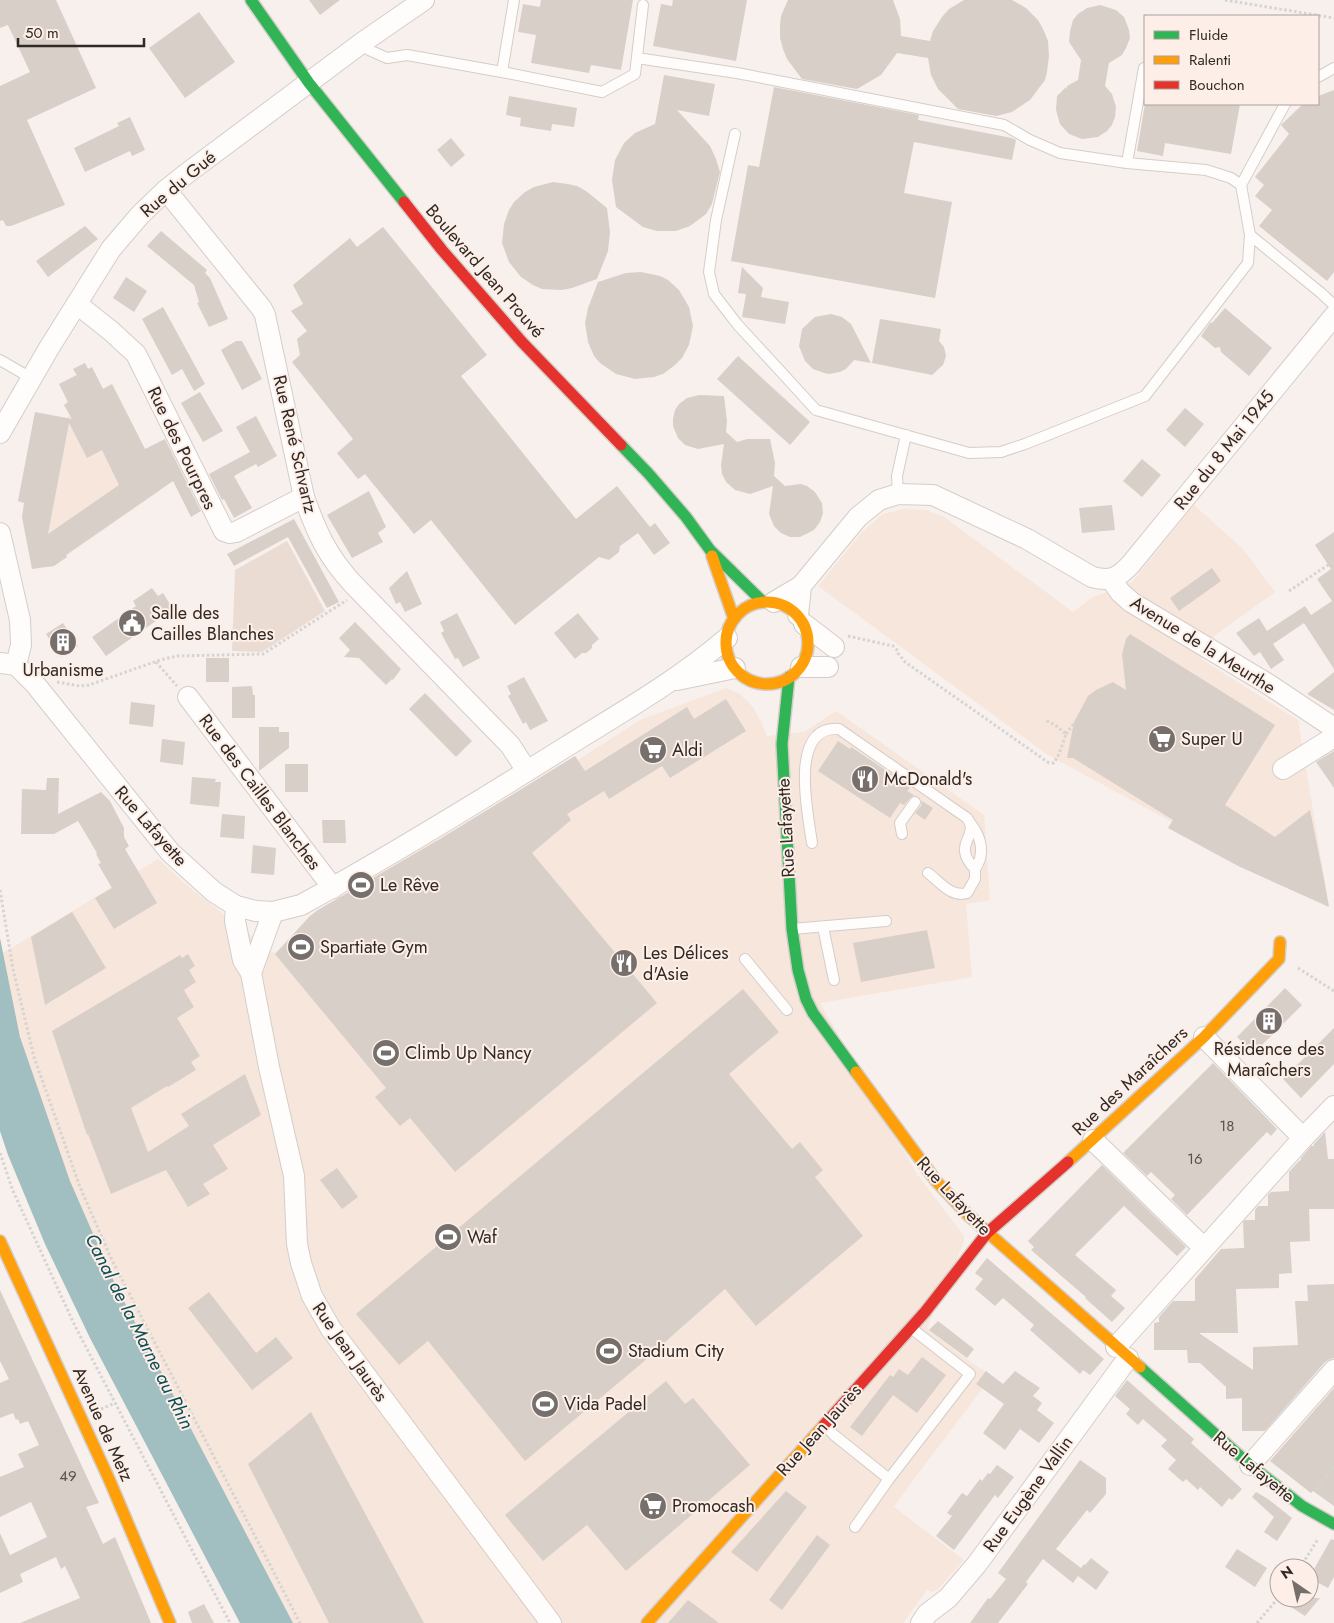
<svg xmlns="http://www.w3.org/2000/svg" width="1334" height="1623" font-family="Jost,sans-serif">
<rect width="100%" height="100%" fill="#f8f0ec"/>
<g fill="#f7e6dc">
<polygon points="85,363 88,369 92,367 103,389 112,384 139,437 136,439 161,490 67,555 67,557 52,567 41,567 32,569 22,517 24,503 18,501 35,412 66,418 70,415 64,405 68,402 59,384 76,375 73,369"/>
<polygon points="1194,505 1243,549 1275,592 1214,636 1201,659 1298,720 1329,907 1048,755 818,586 863,531 883,514 904,509 927,510 944,517 1073,612 1091,598 1132,582"/>
<polygon points="726,688 740,694 753,707 761,722 767,736 804,732 836,711 984,815 990,900 966,904 972,977 820,1003 917,1174 964,1236 964,1242 927,1328 972,1363 992,1376 917,1475 894,1507 964,1560 939,1588 933,1592 927,1590 903,1623 293,1623 116,1286 70,1181 20,1037 3,953 158,859 190,888 275,954 310,916 318,910 536,781 575,756 578,760 640,720"/>
</g>
<polygon fill="#ebdcd3" points="287,541 325,611 262,652 232,651 235,570"/>
<polygon fill="#a1bec1" points="0,938 20,1037 70,1181 116,1286 293,1623 240,1623 90,1338 45,1244 8,1155 0,1131"/>
<g fill="#d9cfc9" fill-rule="evenodd">
<polygon points="0,0 56,0 96,88 27,120 65,205 11,226 6,226 3,220 0,221 0,86 30,72 8,25 0,28"/>
<polygon points="309,0 340,0 320,15"/>
<polygon points="541,0 633,0 621,70 591,65 589,73 531,63 536,35 518,32 523,4 540,7"/>
<polygon points="673,0 747,0 736,61 653,46 661,4 672,6"/>
<polygon points="788,0 893,0 900,19 901,36 930,41 933,31 942,17 949,9 964,0 1012,0 1026,8 1038,20 1043,29 1048,41 1049,56 1047,72 1045,80 1030,100 1012,112 996,116 958,109 938,89 931,75 928,58 897,53 881,75 857,89 802,79 787,59 783,49 780,38 780,27 781,16"/>
<polygon points="1100,5 1116,10 1124,17 1129,30 1130,38 1126,48 1122,55 1109,63 1105,86 1112,94 1116,107 1115,117 1112,125 1107,131 1098,137 1082,139 1069,134 1060,124 1056,110 1057,96 1066,87 1067,89 1067,86 1078,80 1081,60 1069,42 1070,31 1073,20 1078,14 1087,8"/>
<polygon points="199,12 235,62 185,98 149,48"/>
<polygon points="664,75 715,84 709,116 677,110 710,146 716,159 720,172 712,204 706,214 690,226 676,231 657,231 643,227 616,207 612,180 615,160 624,143 635,133 655,124"/>
<polygon points="774,87 919,115 918,120 1012,138 1016,140 1012,160 914,142 904,193 952,202 935,298 731,261 748,165 759,167"/>
<polygon points="1334,90 1334,272 1327,281 1259,226 1272,210 1255,196 1264,185 1255,177 1289,134 1281,125 1303,104 1318,104 1318,96"/>
<polygon points="509,96 577,108 574,127 552,124 551,131 520,126 521,118 506,115"/>
<polygon points="1145,104 1240,104 1231,154 1165,143 1163,156 1137,151"/>
<polygon points="130,117 145,150 132,156 130,151 85,172 74,148 119,126 117,123"/>
<polygon points="451,138 465,155 451,167 437,150"/>
<polygon points="553,182 568,184 577,186 586,191 607,208 610,232 608,251 597,279 572,288 562,290 542,289 533,285 521,277 509,262 502,243 504,224 509,210 514,202 525,192 534,187"/>
<polygon points="85,226 98,239 48,277 36,261"/>
<polygon points="383,227 487,355 461,376 576,519 617,486 650,527 655,523 670,543 654,555 638,533 620,546 619,552 609,560 599,557 515,625 431,520 414,534 365,474 358,479 337,453 353,439 292,362 300,355 297,339 307,331 291,311 303,304 293,285 350,238 357,247"/>
<polygon points="161,231 207,270 205,273 210,278 228,319 209,327 197,303 199,302 194,285 147,246"/>
<polygon points="742,267 763,288 761,297 789,302 785,324 742,317 746,294 738,293"/>
<polygon points="641,272 660,276 668,280 679,290 689,307 693,326 689,345 682,358 675,365 663,374 654,377 635,379 616,374 600,363 594,356 588,342 585,323 588,308 598,282 626,273"/>
<polygon points="126,277 147,291 134,312 113,298"/>
<polygon points="163,307 205,384 194,391 182,369 172,375 142,319"/>
<polygon points="1225,308 1272,348 1249,376 1221,352 1220,347 1215,348 1201,336 1210,323 1213,322"/>
<polygon points="831,314 842,317 851,324 871,363 854,360 846,369 840,372 829,374 824,373 813,369 805,361 799,346 802,329 815,317"/>
<polygon points="880,319 941,329 939,341 944,347 946,356 943,365 932,375 872,363"/>
<polygon points="236,341 242,341 262,379 242,390 221,350"/>
<polygon points="738,356 810,422 790,445 717,379"/>
<path d="M85,363L88,369L92,367L103,389L112,384L145,449L165,439L201,511L191,517L173,481L66,555L67,557L54,566L32,569L22,517L24,503L18,501L35,412L72,419L64,405L68,402L59,384L77,375L73,369ZM69,423L87,458L102,450L119,485L48,534Z"/>
<polygon points="200,392 223,431 203,442 181,403"/>
<polygon points="699,395 724,396 727,421 726,432 737,442 747,439 770,439 775,463 774,476 785,486 801,484 807,486 815,492 822,503 823,513 820,522 814,530 800,537 790,537 781,533 774,526 769,514 773,486 750,494 735,490 726,482 722,474 721,465 724,444 698,449 685,445 678,438 673,426 673,419 675,410 679,404 687,398"/>
<polygon points="1185,408 1204,424 1185,447 1166,430"/>
<polygon points="256,416 277,456 258,467 256,464 234,476 252,508 234,518 224,499 222,500 209,474 250,452 236,427"/>
<polygon points="1142,459 1161,475 1142,497 1123,481"/>
<polygon points="369,491 386,527 378,533 383,542 352,558 327,515"/>
<polygon points="1112,505 1115,530 1082,533 1079,508"/>
<polygon points="294,519 339,602 327,608 288,537 234,566 227,554"/>
<polygon points="1334,532 1334,669 1304,623 1273,644 1284,660 1271,669 1260,652 1254,656 1236,633 1259,618 1267,631 1305,606 1311,615 1332,601 1317,579 1331,569 1315,545"/>
<polygon points="1212,568 1221,581 1179,611 1170,598"/>
<polygon points="407,571 422,604 405,612 400,602 396,604 389,588"/>
<polygon points="152,588 158,596 163,593 173,609 106,656 92,637 136,606 133,601"/>
<polygon points="457,613 480,658 463,667 458,658 455,659 441,633 444,631 440,622"/>
<polygon points="578,613 599,639 592,645 592,648 586,653 582,653 575,659 554,633"/>
<polygon points="355,622 401,669 393,680 392,679 386,685 359,658 344,657 350,650 339,638"/>
<polygon points="63,623 78,646 61,657 46,634"/>
<polygon points="1130,634 1275,725 1225,805 1275,837 1310,810 1324,879 1329,907 1238,866 1168,828 1173,820 1073,758 1067,758 1074,722 1088,696 1096,690 1113,682 1126,690 1122,654 1126,639"/>
<rect x="206" y="658" width="23" height="24"/>
<polygon points="1334,672 1334,710 1307,694"/>
<polygon points="524,677 548,721 530,730 526,722 523,724 514,707 508,696 511,694 507,686"/>
<polygon points="252,686 253,695 255,695 255,718 232,718 232,687"/>
<polygon points="425,693 472,741 456,757 409,709"/>
<polygon points="726,699 746,731 670,778 662,766 609,799 604,791 567,814 571,820 532,853 657,1003 455,1172 410,1118 400,1126 375,1097 386,1088 275,954 310,916 318,910 440,839 575,756 585,771 687,707 694,719"/>
<polygon points="131,702 155,705 153,727 129,724"/>
<polygon points="259,727 279,727 279,732 289,732 289,748 259,771"/>
<polygon points="162,739 185,742 183,765 160,762"/>
<polygon points="838,741 850,749 851,747 899,779 899,780 910,788 907,791 914,795 910,798 904,805 900,803 890,818 818,771"/>
<polygon points="1334,751 1334,788 1316,762"/>
<rect x="285" y="764" width="23" height="28"/>
<polygon points="192,777 216,779 215,782 221,782 219,807 190,804"/>
<polygon points="47,778 59,778 58,814 101,792 110,801 124,828 124,837 129,846 125,849 157,903 114,929 95,898 112,888 98,864 101,863 96,854 97,853 78,821 54,834 21,834 22,789 46,790"/>
<polygon points="922,801 933,808 925,820 915,813 921,806"/>
<polygon points="222,814 245,816 244,839 220,837"/>
<polygon points="322,820 345,820 346,843 323,843"/>
<polygon points="253,845 276,848 274,875 251,873"/>
<polygon points="72,912 106,968 45,1005 31,937"/>
<polygon points="927,930 935,968 861,982 853,943"/>
<polygon points="188,954 195,966 189,970 196,982 184,990 194,1007 177,1018 200,1056 191,1062 196,1070 168,1087 167,1086 131,1108 148,1152 189,1126 181,1114 245,1074 261,1115 213,1145 228,1169 203,1184 210,1194 188,1207 166,1170 111,1194 88,1134 87,1135 52,1031 180,955 182,958"/>
<polygon points="1285,988 1302,1005 1254,1053 1237,1037"/>
<polygon points="743,989 779,1032 729,1074 792,1149 800,1142 823,1170 815,1177 863,1236 756,1326 725,1289 665,1342 666,1343 525,1461 428,1341 399,1365 356,1314"/>
<polygon points="1334,1028 1334,1064 1301,1098 1283,1079"/>
<polygon points="1213,1063 1277,1129 1271,1136 1267,1132 1187,1215 1171,1199 1175,1195 1151,1172 1147,1176 1123,1153"/>
<polygon points="1325,1132 1328,1159 1334,1159 1334,1209 1309,1209 1310,1241 1290,1242 1292,1273 1279,1274 1279,1288 1236,1289 1238,1333 1199,1333 1253,1370 1253,1347 1298,1345 1295,1301 1308,1301 1307,1285 1334,1284 1334,1358 1330,1359 1325,1362 1265,1431 1242,1431 1242,1398 1226,1399 1226,1387 1200,1363 1188,1363 1187,1350 1154,1350 1154,1323 1159,1322 1159,1317 1173,1301 1195,1301 1195,1279 1221,1249 1244,1248 1243,1222 1245,1220 1255,1220 1255,1210 1258,1206 1268,1206 1268,1195 1271,1192 1289,1191 1289,1172 1299,1161 1301,1160 1301,1158 1311,1146 1314,1146 1314,1144"/>
<polygon points="1102,1165 1186,1247 1177,1256 1124,1206 1075,1255 1116,1290 1111,1296 1125,1308 1112,1322 1085,1298 1086,1297 1031,1250 1034,1247 1028,1241"/>
<polygon points="337,1168 358,1197 342,1209 320,1180"/>
<polygon points="987,1258 1104,1359 1090,1375 1083,1370 1080,1374 1030,1330 1034,1325 1003,1298 995,1306 975,1289 983,1279 975,1273"/>
<polygon points="0,1290 99,1503 86,1507 103,1544 115,1537 151,1623 20,1623 80,1598 65,1566 61,1569 56,1557 20,1574 23,1582 0,1593 0,1533 10,1555 47,1537 31,1502 0,1517 0,1477 24,1467 18,1454 39,1445 28,1421 20,1424 18,1419 16,1420 13,1413 0,1418 0,1383 9,1379 0,1361"/>
<polygon points="209,1292 256,1353 276,1337 293,1358 252,1390 188,1308"/>
<polygon points="938,1321 974,1349 967,1358 929,1330"/>
<polygon points="922,1357 946,1375 917,1413 893,1395 862,1436 850,1427 890,1375 893,1377 899,1369 908,1375"/>
<polygon points="986,1371 1003,1384 1015,1371 1040,1388 1033,1396 1042,1403 1037,1410 1054,1423 1039,1443 1020,1429 1005,1450 983,1433 1004,1404 976,1384"/>
<polygon points="1127,1380 1194,1439 1191,1443 1242,1489 1232,1500 1229,1498 1222,1507 1200,1487 1198,1490 1186,1479 1183,1482 1168,1469 1176,1460 1161,1446 1167,1440 1143,1419 1138,1425 1126,1414 1130,1409 1115,1396"/>
<polygon points="666,1381 685,1404 693,1398 750,1465 626,1571 587,1525 543,1561 505,1515"/>
<polygon points="1334,1388 1334,1506 1313,1491 1311,1493 1270,1461"/>
<polygon points="311,1412 337,1461 424,1623 329,1623 248,1464"/>
<polygon points="1080,1460 1106,1478 1106,1494 1090,1513 1087,1510 1056,1549 1081,1568 1084,1564 1085,1565 1091,1558 1109,1572 1096,1590 1078,1576 1073,1583 1043,1559 1026,1582 1028,1584 998,1623 970,1623 988,1598 990,1599 1006,1579 998,1573"/>
<polygon points="997,1465 1014,1477 998,1498 995,1495 954,1550 936,1536 952,1516 947,1513 962,1493 967,1496 980,1479 982,1481 988,1473 990,1474"/>
<polygon points="786,1491 807,1507 757,1572 731,1552"/>
<polygon points="1256,1492 1268,1499 1292,1518 1277,1541 1264,1532 1274,1517 1252,1497"/>
<polygon points="817,1535 830,1545 782,1610 769,1600"/>
<polygon points="1331,1539 1334,1540 1334,1577 1328,1588 1309,1578"/>
<polygon points="1237,1549 1267,1568 1255,1587 1225,1567"/>
<polygon points="1277,1598 1320,1598 1305,1616"/>
<polygon points="688,1600 719,1623 668,1623"/>
<polygon points="204,1604 214,1623 192,1623 188,1612"/>
</g>
<g fill="none" stroke-linecap="round" stroke-linejoin="round">
<g stroke="#d4cdc9" stroke-width="12">
<g id="lane">
<polyline points="363,42 369,50 387,58 407,55 502,72 514,0"/>
<polyline points="637,58 737,73 1004,125 1030,140 1060,153 1127,163"/>
<polyline points="1144,68 1127,163 1206,170 1231,178 1241,185 1250,235"/>
<polyline points="502,72 602,92 635,74 643,5"/>
<polyline points="1318,77 1334,68"/>
<polyline points="735,134 716,220 709,272 714,294 737,324 816,410 969,453 1001,452 1025,444 1145,396 1248,263 1250,235 1321,293 1334,305"/>
<polyline points="1241,185 1285,104"/>
<polyline points="0,360 31,378"/>
<polyline points="898,494 897,476 906,435"/>
<path d="M971,824C982,838 985,855 975,869"/>
<polyline points="902,834 900,823 915,802"/>
<path d="M812,843C808,814 788,725 839,729L967,818C981,837 950,843 975,869V879L967,893C951,898 939,881 928,873"/>
<polyline points="823,927 834,980"/>
<polyline points="792,929 886,921"/>
<polyline points="745,959 787,1010"/>
<polyline points="825,1425 834,1435 889,1479 970,1374 911,1328"/>
<polyline points="855,1527 889,1479"/>
</g>
</g>
<g stroke="#d4cdc9" stroke-width="22">
<g id="street">
<path d="M166,190L262,309L265,315L304,497C317,533 327,556 353,584L510,745L527,771"/>
<polyline points="77,304 111,331 136,354 224,531 230,533 236,532 304,497"/>
<polyline points="0,433 49,348 111,249 140,215 166,190 186,174 363,42 424,0"/>
<polyline points="0,533 20,620 21,645 16,665"/>
<polyline points="1111,579 1120,592 1131,602 1268,684 1334,728"/>
<path d="M774,602L801,586L858,517L879,500L898,494L933,495L1027,539L1092,577C1111,582 1118,578 1131,564L1334,316"/>
<polyline points="798,615 801,586"/>
<polyline points="804,624 834,647"/>
<path d="M0,663L16,665L35,684L170,852L214,892L236,906L256,911L273,912L301,905C390,856 478,802 564,748C620,713 677,681 727,638"/>
<polyline points="801,667 828,667"/>
<polyline points="677,680 735,668"/>
<polyline points="188,697 333,888"/>
<polyline points="1283,769 1334,737"/>
<polyline points="236,906 235,921 243,960 251,973 269,1067 294,1176 297,1244 301,1263 312,1296 331,1329 551,1623"/>
<polyline points="251,973 273,912"/>
<polyline points="1204,1037 1303,1138"/>
<polyline points="1093,1140 1204,1248"/>
<polyline points="1116,1347 1303,1138 1334,1106"/>
<polyline points="1250,1465 1334,1370"/>
<polyline points="921,1623 927,1614 948,1598 977,1564 1128,1358"/>
</g>
</g>
<g stroke="#d4cdc9" stroke-width="14">
<g id="fast">
<polyline points="251,0 309,83 404,202"/>
<polyline points="621,445 648,473 686,517 710,550 763,602"/>
<polyline points="789,677 782,744 792,929 798,970 806,999 813,1013 856,1072"/>
<polyline points="1140,1367 1250,1465 1302,1506 1334,1524"/>
</g>
</g>
<g stroke="#d4cdc9" stroke-width="14">
<g id="slow">
<polyline points="712,556 734,619"/>
<circle cx="767" cy="643" r="41"/>
<polyline points="856,1072 936,1181 968,1215 1140,1367"/>
<polyline points="1068,1162 1204,1037 1279,959 1280,942"/>
<polyline points="0,1241 109,1479 170,1623"/>
<polyline points="647,1623 824,1425"/>
</g>
</g>
<g stroke="#d4cdc9" stroke-width="14">
<g id="jam">
<polyline points="404,202 442,250 522,342 621,445"/>
<polyline points="824,1425 925,1312 987,1233 1068,1162"/>
</g>
</g>
<g stroke="#d6d4d2" stroke-width="3" stroke-dasharray="2.5 2.5" stroke-linecap="butt">
<polyline points="1225,0 1334,18"/>
<polyline points="1289,591 1334,561"/>
<polyline points="848,636 893,646 898,651 898,653 905,662 1049,763 1054,763 1059,754 1066,734 1055,725 1045,720"/>
<polyline points="156,662 177,686"/>
<polyline points="57,682 80,686 89,685 160,660 177,656 263,654 347,600"/>
<polyline points="1066,734 1075,722"/>
<polyline points="0,890 13,969 34,1057 80,1187 111,1258 300,1623"/>
<polyline points="1298,968 1334,991"/>
<polyline points="0,1153 13,1191 75,1326 230,1623"/>
<polyline points="101,1409 115,1403"/>
<polyline points="1316,1489 1334,1467"/>
<polyline points="1300,1568 1318,1539"/>
<polyline points="1257,1623 1279,1597"/>
</g>
<use href="#lane" stroke="#fefdfc" stroke-width="10"/>
<use href="#street" stroke="#fefdfc" stroke-width="20"/>
<use href="#fast" stroke="#30b455" stroke-width="11"/>
<use href="#slow" stroke="#ff9f0a" stroke-width="11"/>
<use href="#jam" stroke="#e5322d" stroke-width="11"/>
</g>
<defs>
<g id="civic-disc" transform="scale(1.4375)"><circle r="9.5" fill="#766f6b" stroke="#fdefe7"/><path d="M-.6-6.5H3V-4.5H.6V-3L4-1V1h2V6H-6V1h2V-1L-.6-3ZM-1.2 2.5V6h2.4V2.5Z" fill="#fff"/></g>
<g id="building-disc" transform="scale(1.4375)"><circle r="9.5" fill="#766f6b" stroke="#fdefe7"/><path d="M-4-6H4V6H1V3H-1V6H-4ZM-2.5-4.3h1.7v1.8h-1.7ZM.8-4.3h1.7v1.8H.8ZM-2.5-1h1.7V.8h-1.7ZM.8-1h1.7V.8H.8Z" fill="#fff"/></g>
<g id="supermarket-disc" transform="scale(1.4375)"><circle r="9.5" fill="#766f6b" stroke="#fdefe7"/><path d="M-6-5.5h2.5l.6 2H6L4.5 2H-2.5L-4.4-4H-6ZM-1.5 3.2a1.3 1.3 0 1 0 .1 0ZM3 3.2a1.3 1.3 0 1 0 .1 0Z" fill="#fff"/></g>
<g id="restaurant-disc" transform="scale(1.4375)"><circle r="9.5" fill="#766f6b" stroke="#fdefe7"/><path d="M-5-6h1v4h1v-4h1v4h1v-4h1v5L-1.5 .5V6h-2V.5L-5-1ZM5-6V6H3V1.5H1.5Q1.5-4 5-6Z" fill="#fff"/></g>
<g id="stadium-disc" transform="scale(1.4375)"><circle r="9.5" fill="#766f6b" stroke="#fdefe7"/><path d="M0-5a6.5 5 0 1 0 0 10a6.5 5 0 1 0 0-10ZM-3.5-1.8h7v3.6h-7Z" fill="#fff"/></g>
</defs>
<g fill-rule="evenodd">
<use href="#civic-disc" x="132" y="623"/>
<use href="#building-disc" x="63" y="642"/>
<use href="#supermarket-disc" x="1162" y="739"/>
<use href="#supermarket-disc" x="653" y="750"/>
<use href="#restaurant-disc" x="865" y="779"/>
<use href="#stadium-disc" x="361" y="885"/>
<use href="#stadium-disc" x="301" y="947"/>
<use href="#restaurant-disc" x="624" y="963"/>
<use href="#building-disc" x="1269" y="1021"/>
<use href="#stadium-disc" x="386" y="1053"/>
<use href="#stadium-disc" x="448" y="1237"/>
<use href="#stadium-disc" x="609" y="1351"/>
<use href="#stadium-disc" x="545" y="1404"/>
<use href="#supermarket-disc" x="653" y="1506"/>
</g>
<g text-anchor="middle" stroke-width="4" stroke-linejoin="round" paint-order="stroke">
<g font-size="15" fill="#5a524e">
<text x="1227" y="1131">18</text>
<text x="1195" y="1164">16</text>
<text x="68" y="1481">49</text>
</g>
<g font-size="18" fill="#302925" stroke="#fdefe7">
<text transform="translate(178 184) rotate(-40)" y="6">Rue du Gué</text>
<text transform="translate(485 271) rotate(49)" y="6">Boulevard Jean Prouvé</text>
<text transform="translate(295 444) rotate(77)" y="6">Rue René Schvartz</text>
<text transform="translate(182 448) rotate(64)" y="6">Rue des Pourpres</text>
<text transform="translate(1224 450) rotate(-51)" y="6">Rue du 8 Mai 1945</text>
<text transform="translate(1203 645) rotate(32)" y="6">Avenue de la Meurthe</text>
<text transform="translate(260 792) rotate(53)" y="6">Rue des Cailles Blanches</text>
<text transform="translate(151 826) rotate(49)" y="6">Rue Lafayette</text>
<text transform="translate(786 828) rotate(-93)" y="6">Rue Lafayette</text>
<text transform="translate(1130 1081) rotate(-43)" y="6">Rue des Maraîchers</text>
<text transform="translate(954 1196) rotate(47)" y="6">Rue Lafayette</text>
<text transform="translate(350 1352) rotate(55)" y="6">Rue Jean Jaurès</text>
<text transform="translate(103 1424) rotate(66)" y="6">Avenue de Metz</text>
<text transform="translate(819 1430) rotate(-48)" y="6">Rue Jean Jaurès</text>
<text transform="translate(1254 1467) rotate(40)" y="6">Rue Lafayette</text>
<text transform="translate(1028 1494) rotate(-54)" y="6">Rue Eugène Vallin</text>
</g>
<g font-size="18" fill="#302925" stroke="#fdefe7" text-anchor="start">
<text x="151" y="619">Salle des<tspan x="151" dy="21">Cailles Blanches</tspan></text>
<text x="63" y="676" text-anchor="middle">Urbanisme</text>
<text x="1181" y="745">Super U</text>
<text x="672" y="756">Aldi</text>
<text x="884" y="785">McDonald's</text>
<text x="380" y="891">Le Rêve</text>
<text x="320" y="953">Spartiate Gym</text>
<text x="643" y="959">Les Délices<tspan x="643" dy="21">d'Asie</tspan></text>
<text x="1269" y="1055" text-anchor="middle">Résidence des<tspan x="1269" dy="21">Maraîchers</tspan></text>
<text x="405" y="1059">Climb Up Nancy</text>
<text x="467" y="1243">Waf</text>
<text x="628" y="1357">Stadium City</text>
<text x="564" y="1410">Vida Padel</text>
<text x="672" y="1512">Promocash</text>
</g>
<g font-size="19" font-style="italic" fill="#0d4f57" stroke="#fdefe7">
<text transform="translate(140 1331) rotate(63)" y="7">Canal de la Marne au Rhin</text>
</g>
</g>
<rect x="1144" y="15" width="175" height="90" fill="#fdefe7" stroke="#aba099"/>
<rect x="1154" y="31" width="25" height="8" fill="#30b455" stroke="#aba099"/>
<text x="1189" y="40" font-size="15" fill="#302925">Fluide</text>
<rect x="1154" y="56" width="25" height="8" fill="#ff9f0a" stroke="#aba099"/>
<text x="1189" y="65" font-size="15" fill="#302925">Ralenti</text>
<rect x="1154" y="81" width="25" height="8" fill="#e5322d" stroke="#aba099"/>
<text x="1189" y="90" font-size="15" fill="#302925">Bouchon</text>
<g transform="translate(1294 1583) rotate(326)"><circle r="24" fill="#fdefe7" stroke="#aba099"/>
<path d="M0-4L9 19L0 12L-9 19Z" fill="#766f6b"/>
<text y="-8" font-size="14" font-weight="bold" text-anchor="middle" fill="#302925">N</text>
</g>
<path d="M18 38v8h126v-8" fill="none" stroke="#302925" stroke-width="2.5"/>
<text x="25" y="38" font-size="15" fill="#302925" stroke="#fdefe7" stroke-width="4" paint-order="stroke">50 m</text>
</svg>
